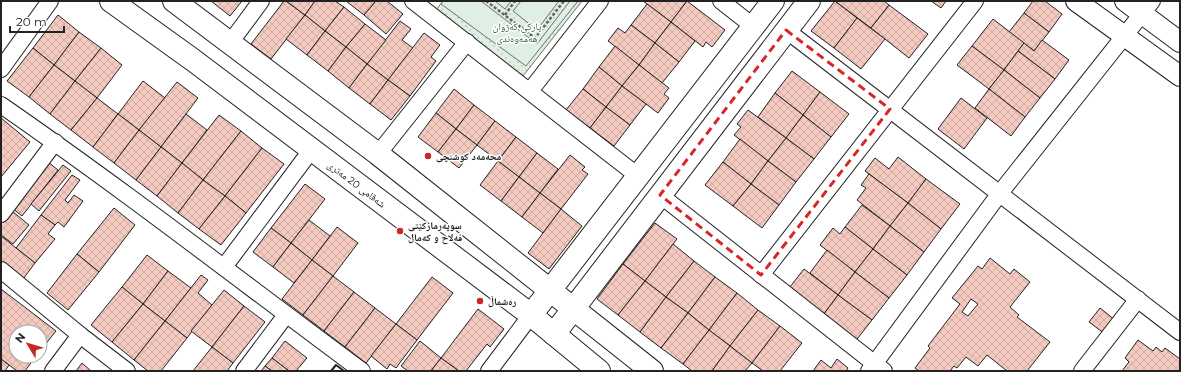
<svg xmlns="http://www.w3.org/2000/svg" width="1181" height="372" font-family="Montserrat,'Noto Naskh Arabic',sans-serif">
<defs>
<pattern id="grass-dots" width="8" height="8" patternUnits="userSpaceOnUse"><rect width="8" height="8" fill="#e0efe3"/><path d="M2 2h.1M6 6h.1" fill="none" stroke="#c0cdc2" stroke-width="1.8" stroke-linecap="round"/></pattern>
<pattern id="building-cross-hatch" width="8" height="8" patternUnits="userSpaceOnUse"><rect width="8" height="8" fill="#f3c9c0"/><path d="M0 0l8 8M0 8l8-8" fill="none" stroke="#d0aca5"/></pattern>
</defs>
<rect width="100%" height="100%" fill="#fff"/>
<polygon fill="url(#grass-dots)" stroke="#6f6f6f" points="443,1 582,1 523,76 436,10"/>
<g fill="#e0efe3" stroke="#6f6f6f">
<polygon points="443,1 481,1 537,44 570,1 578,1 526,66 441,4"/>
<polygon points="495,1 511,1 505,9"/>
<polygon points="521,1 559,1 537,30 513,11"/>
</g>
<g fill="url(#building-cross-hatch)" stroke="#222" fill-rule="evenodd">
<polygon points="211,1 242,1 230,16"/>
<polygon points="284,1 286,1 305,15 271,59 251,44"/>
<polygon points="286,1 315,1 305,15"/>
<polygon points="315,1 335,1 344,7 325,31 305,15"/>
<polygon points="346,1 376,1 364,15"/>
<polygon points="376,1 387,1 403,14 386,34 364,15"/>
<polygon points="643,1 687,1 671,22"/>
<polygon points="687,1 725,30 712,47 706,42 703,47 671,22"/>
<polygon points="835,1 857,18 834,48 811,31"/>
<polygon points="835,1 884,1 889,5 871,28"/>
<polygon points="931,1 946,1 941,8"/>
<polygon points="1033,1 1045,1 1062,14 1049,32 1024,13"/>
<polygon points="647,4 671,22 655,43 631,25"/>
<polygon points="889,5 928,34 909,58 871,28"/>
<polygon points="344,7 365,24 346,47 325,31"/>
<polygon points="1024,13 1049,32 1034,51 1009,32"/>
<polygon points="58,15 79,32 54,65 33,48"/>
<polygon points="305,15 325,31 307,55 286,39"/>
<polygon points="857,18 885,39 861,69 834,48"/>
<polygon points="993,19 1024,43 1004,70 972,46"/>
<polygon points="400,21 411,29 402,40 413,48 388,80 367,64"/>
<polygon points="671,22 695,41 679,62 655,43"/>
<polygon points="365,24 386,40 367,64 346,47"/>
<polygon points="631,25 655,43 639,65 608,41 618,28 625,33"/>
<polygon points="325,31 346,47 328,71 307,55"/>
<polygon points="79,32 101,48 75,81 54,65"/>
<polygon points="424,33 440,45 431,57 436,61 410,96 388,80"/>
<polygon points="1042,40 1069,60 1055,79 1018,51 1024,43 1034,51"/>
<polygon points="655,43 679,62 662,83 639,65"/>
<polygon points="615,46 639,65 622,86 599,67"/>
<polygon points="972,46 1004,70 989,89 957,65"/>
<polygon points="346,47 367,64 349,88 328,71"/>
<polygon points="33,48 54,65 29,97 7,81"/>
<polygon points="101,48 122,65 97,98 75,81"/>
<polygon points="1018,51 1055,79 1040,98 1004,70"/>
<polygon points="367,64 388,80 370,104 349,88"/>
<polygon points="54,65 75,81 50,114 29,97"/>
<polygon points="639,65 669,88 664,94 669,98 658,113 622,86"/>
<polygon points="599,67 622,86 606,107 583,89"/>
<polygon points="1004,70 1040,98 1025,117 989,89"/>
<polygon points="792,71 820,92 803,115 775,93"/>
<polygon points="388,80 410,96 391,120 370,104"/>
<polygon points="75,81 97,98 71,130 50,114"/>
<polygon points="143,81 165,98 139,130 118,114"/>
<polygon points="177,82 198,98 161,147 139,130"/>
<polygon points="622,86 646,104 630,125 606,107"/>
<polygon points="454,89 474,105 456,129 436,113"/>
<polygon points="583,89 606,107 590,128 566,110"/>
<polygon points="989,89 1025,117 1011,136 975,108"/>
<polygon points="820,92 849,114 831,137 803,115"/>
<polygon points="775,93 803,115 786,138 758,117"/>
<polygon points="97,98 118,114 93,147 71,130"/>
<polygon points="961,98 987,118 964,149 938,129"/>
<polygon points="474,105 495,121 477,145 456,129"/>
<polygon points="606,107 630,125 614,146 590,128"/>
<polygon points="748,110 786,138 768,161 734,135 741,127 737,124"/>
<polygon points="436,113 456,129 438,152 418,137"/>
<polygon points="118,114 139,130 114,163 93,147"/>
<polygon points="186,114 207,130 182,163 161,147"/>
<polygon points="219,115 241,131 203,180 182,163"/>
<polygon points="803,115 831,137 814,159 786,138"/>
<polygon points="1,118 30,142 1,177"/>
<polygon points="495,121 516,137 498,161 477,145"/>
<polygon points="456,129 477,145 459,168 438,152"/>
<polygon points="139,130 161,147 136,180 114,163"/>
<polygon points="241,131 262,148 225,196 203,180"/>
<polygon points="516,137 537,153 519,177 498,161"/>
<polygon points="786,138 814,159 796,182 768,161"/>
<polygon points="740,139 768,161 751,184 723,162"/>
<polygon points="161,147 182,163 157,196 136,180"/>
<polygon points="262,148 284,164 246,213 225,196"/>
<polygon points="537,153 558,169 540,193 519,177"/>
<polygon points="570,155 585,167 582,170 588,174 561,209 540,193"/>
<polygon points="898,157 926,179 908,203 865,171 875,158 889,169"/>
<polygon points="498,161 519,177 501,201 480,185"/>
<polygon points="768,161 796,182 779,205 751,184"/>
<polygon points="48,162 58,170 22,216 12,208"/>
<polygon points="723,162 751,184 733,206 705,185"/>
<polygon points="182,163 203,180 178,213 157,196"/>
<polygon points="63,165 71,171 39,211 31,204"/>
<polygon points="869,174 908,203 890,226 857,200 866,188 861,185"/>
<polygon points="72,175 80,180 65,200 68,203 74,195 83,201 64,227 58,222 55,225 41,215"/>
<polygon points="519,177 540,193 522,217 501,201"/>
<polygon points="926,179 960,204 941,229 908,203"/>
<polygon points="203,180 225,196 199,229 178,213"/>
<polygon points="305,184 325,199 291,243 271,228"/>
<polygon points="751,184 779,205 762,228 733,206"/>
<polygon points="540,193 561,209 543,233 522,217"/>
<polygon points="225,196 246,213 221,245 199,229"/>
<polygon points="908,203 941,229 924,252 890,226"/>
<polygon points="862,205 890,226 873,249 845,227"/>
<polygon points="114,208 135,225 99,272 77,254"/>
<polygon points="561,209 582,226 549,269 528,253"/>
<polygon points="12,211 29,225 13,244 1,235 1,224"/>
<polygon points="41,215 55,225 48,234 55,239 35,263 16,248"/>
<polygon points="309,220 330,236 312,260 291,243"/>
<polygon points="655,223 677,239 645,281 623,264"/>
<polygon points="890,226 924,252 907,275 873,249"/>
<polygon points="337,227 358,243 333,276 312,260"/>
<polygon points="845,227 873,249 855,272 820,245 833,228 840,234"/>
<polygon points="271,228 291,243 273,267 253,252"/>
<polygon points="1,236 35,263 23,279 1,261"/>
<polygon points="291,243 312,260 294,283 273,267"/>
<polygon points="673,244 694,261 666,297 645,281"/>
<polygon points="873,249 907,275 889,298 855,272"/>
<polygon points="827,250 855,272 838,295 810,273"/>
<polygon points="77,254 99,272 68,310 47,293"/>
<polygon points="147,255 168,271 143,304 122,287"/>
<path d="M990,258L1010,274L1014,269L1030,282L1010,307L1019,315L1017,317L1050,342L1027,371H1007L987,355L978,366L966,357L957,368L954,366L950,371H919L915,368L930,348L928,346L960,304L952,298L978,266L982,269ZM971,299L978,304L968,316L962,312Z"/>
<polygon points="312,260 333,276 303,315 282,299"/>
<polygon points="694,261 715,277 688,313 666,297"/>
<polygon points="623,264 645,281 618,315 597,299"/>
<polygon points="804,269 838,295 821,318 786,292"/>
<polygon points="168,271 191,288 165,321 143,304"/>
<polygon points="855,272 889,298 872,320 838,295"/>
<polygon points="201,275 208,280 198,293 212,305 187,338 165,321"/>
<polygon points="333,276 354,292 324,331 303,315"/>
<polygon points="432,277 453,293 417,340 396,324"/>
<polygon points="715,277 737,293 709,330 688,313"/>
<polygon points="645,281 666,297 640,332 618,315"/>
<polygon points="122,287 143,304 112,342 91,325"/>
<polygon points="1,289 56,331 40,351 40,332 16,332 16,356 36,356 25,371 17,371 1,359"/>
<polygon points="224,290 244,306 212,347 191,331"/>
<polygon points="354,292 375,308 345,347 324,331"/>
<polygon points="737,293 758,310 730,346 709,330"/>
<polygon points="838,295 872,320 854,343 821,318"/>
<polygon points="666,297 688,313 661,348 640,332"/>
<polygon points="143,304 165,321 134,360 112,342"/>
<polygon points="244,306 265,322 233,363 212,347"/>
<polygon points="375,308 396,324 366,363 345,347"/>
<polygon points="1100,308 1115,320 1105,334 1089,322"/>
<polygon points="478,309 504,329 490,347 487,344 466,371 459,371 441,358"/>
<polygon points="758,310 780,326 752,363 730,346"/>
<polygon points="688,313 709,330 683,364 661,348"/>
<polygon points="165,321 187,338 161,371 148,371 134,360"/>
<polygon points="396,324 417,340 396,368 390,364 387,369 371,356"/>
<polygon points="780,326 802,343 780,371 763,371 752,363"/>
<polygon points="709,330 730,346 712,371 692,371 683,364"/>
<polygon points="1138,340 1153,351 1156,347 1162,352 1165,348 1180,359 1180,371 1122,371 1129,362 1125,358"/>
<polygon points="285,341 307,358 296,371 289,371 272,358"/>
<polygon points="420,341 441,358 431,371 408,371 401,366"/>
<polygon points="730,346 752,363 745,371 712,371"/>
<polygon points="212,347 233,363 227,371 193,371"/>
<polygon points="272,358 289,371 272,371 265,366"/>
<polygon points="441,358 459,371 431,371"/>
<polygon points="1,359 9,365 5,371 1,371"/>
<polygon points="837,359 848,368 846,371 813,371 821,360 831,368"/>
<polygon points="82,363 91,371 76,371"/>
<polygon points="265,366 272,371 261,371"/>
</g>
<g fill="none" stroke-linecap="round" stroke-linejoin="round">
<g stroke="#222" stroke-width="18">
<g id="minor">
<polyline points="413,1 638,176"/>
<polyline points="721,1 753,26"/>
<polyline points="786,30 1180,332"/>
<polyline points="230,43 261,1"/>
<polyline points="1,69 50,1"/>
<polyline points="530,91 600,1"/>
<path d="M1,105C124,190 242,282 362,371"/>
<polyline points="378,154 467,42"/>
<polyline points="660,195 884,371"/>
<polyline points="1,214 55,142"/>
<polyline points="224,267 312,149"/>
<polyline points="1,270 80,335 127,371"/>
<polyline points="761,275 975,1"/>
<polyline points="53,371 80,335"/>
<polyline points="244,371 286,315"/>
<polyline points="489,371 531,315"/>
<polyline points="869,371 1000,193 1152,1"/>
<polyline points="1082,371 1138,299"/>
</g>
</g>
<g stroke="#222" stroke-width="22">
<g id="tertiary">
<polyline points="1076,1 1180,76"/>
<polyline points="1125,1 1180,42"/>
</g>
</g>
<g stroke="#222" stroke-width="24">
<g id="secondary">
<polyline points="531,315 773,1"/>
<polyline points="554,334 809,1"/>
</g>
</g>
<g stroke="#222" stroke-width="24">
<g id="primary">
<polyline points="111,1 193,60 531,315 599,371"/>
<polyline points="174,1 378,154 652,371"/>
</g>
</g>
<g stroke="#646464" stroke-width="2.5" stroke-dasharray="3 2" stroke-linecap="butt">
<polyline points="486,1 535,38 564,1"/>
<polyline points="505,15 515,1"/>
</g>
<use href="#minor" stroke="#fff" stroke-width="16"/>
<use href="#tertiary" stroke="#fff" stroke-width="20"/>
<use href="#secondary" stroke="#fff" stroke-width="22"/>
<use href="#primary" stroke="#fff" stroke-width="22"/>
<polyline stroke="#222" stroke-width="2" points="331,371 336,365 344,371"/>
</g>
<path fill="none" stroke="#d62828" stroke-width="3" stroke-dasharray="8 5" stroke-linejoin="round" d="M786,30L890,109L761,275L660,195Z"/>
<g fill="#c62828" stroke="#fff" stroke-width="1.5">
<circle cx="428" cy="156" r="4"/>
<circle cx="400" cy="231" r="4"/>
<circle cx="480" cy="301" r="4"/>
</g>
<g text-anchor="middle" stroke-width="3" stroke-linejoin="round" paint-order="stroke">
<g font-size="10" fill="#2f5e38" stroke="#fff">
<text x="517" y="30">پارکی کەژوان<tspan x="517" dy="12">هەمەوەندی</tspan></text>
</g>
<g font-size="10" font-weight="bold" fill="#222" stroke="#fff" text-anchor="start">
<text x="436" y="160">محەمەد کوشنچی</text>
<text x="408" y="229">سوپەرمارکێتی<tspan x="408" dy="12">فەلاح و کەمال</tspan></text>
<text x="488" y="305">رەشماڵ</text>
</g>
<g font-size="10" fill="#222" stroke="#fff">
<text transform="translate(357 184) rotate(37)" y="4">شەقامی 20 مەتری</text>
</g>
</g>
<rect width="1181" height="372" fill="none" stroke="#222222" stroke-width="4"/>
<g transform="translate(28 344) rotate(308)"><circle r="19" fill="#ffffff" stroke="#a7a7a7"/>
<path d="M0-3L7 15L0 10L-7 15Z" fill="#c62828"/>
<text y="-6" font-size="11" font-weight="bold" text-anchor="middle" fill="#222222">N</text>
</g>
<path d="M10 26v6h54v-6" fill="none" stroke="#222222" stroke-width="2"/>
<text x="16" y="26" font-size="12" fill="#222222" stroke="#ffffff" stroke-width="3" paint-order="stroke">20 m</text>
</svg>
